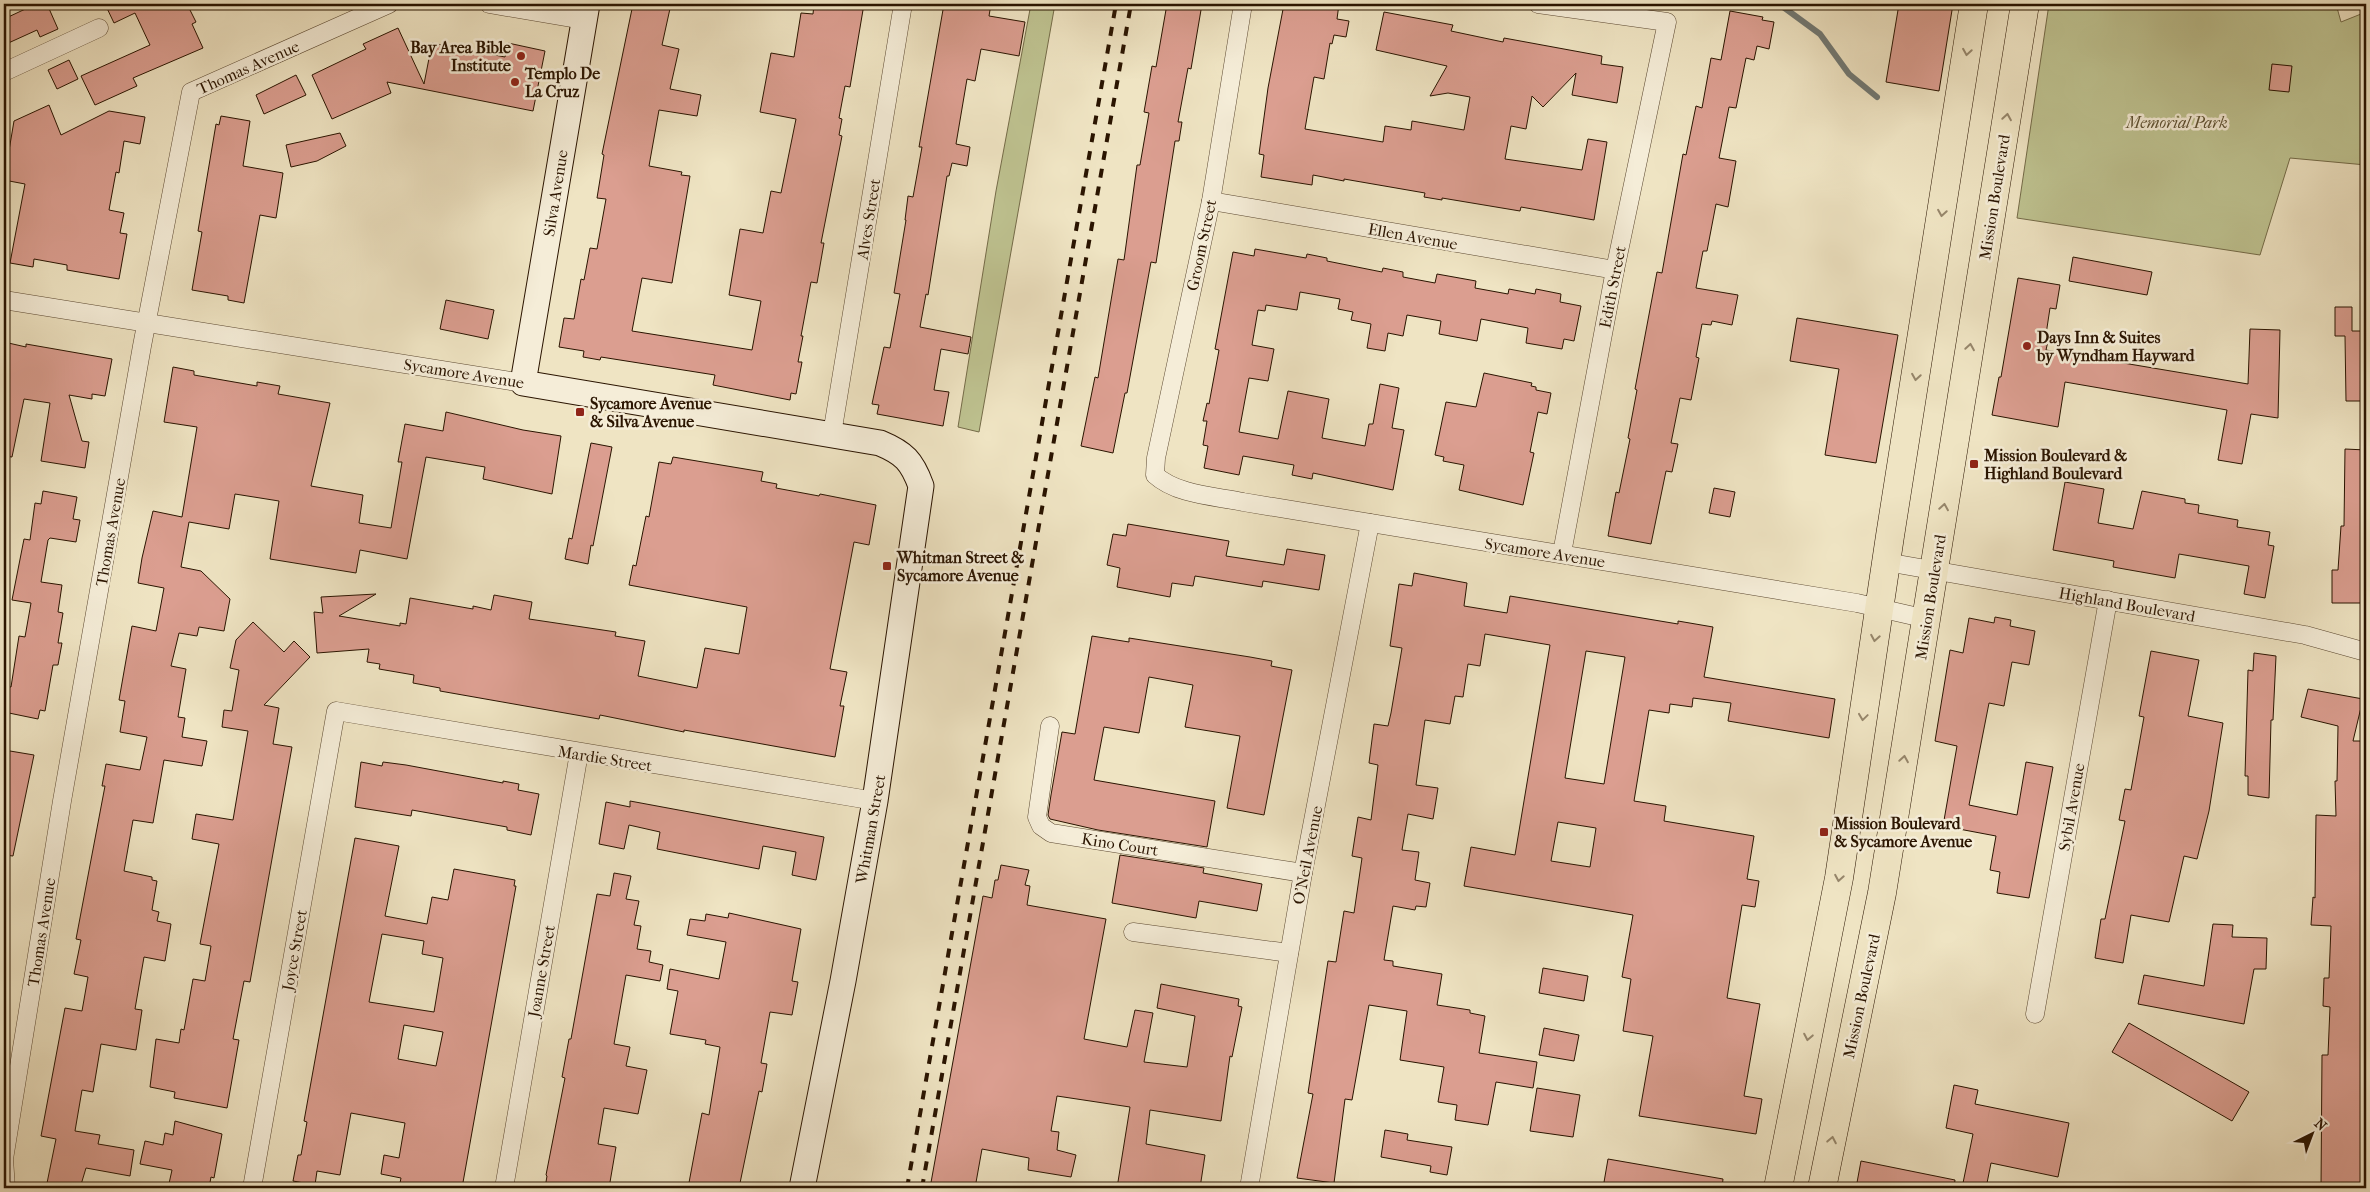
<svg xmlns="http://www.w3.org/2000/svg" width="2370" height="1192" font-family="'IM FELL French Canon',serif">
<rect width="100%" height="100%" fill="#efe4c3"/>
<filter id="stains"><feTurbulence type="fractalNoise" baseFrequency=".004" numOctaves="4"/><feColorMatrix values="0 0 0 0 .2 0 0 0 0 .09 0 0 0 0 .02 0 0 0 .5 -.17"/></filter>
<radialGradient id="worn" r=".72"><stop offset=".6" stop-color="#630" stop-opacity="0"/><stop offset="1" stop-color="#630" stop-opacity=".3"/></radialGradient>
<g fill="#bec290" stroke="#746b48">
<polygon points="1031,4 1055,4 979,432 958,427 996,191"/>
<polygon points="2049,4 2336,4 2341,22 2366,12 2366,165 2290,158 2260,255 2017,218"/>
</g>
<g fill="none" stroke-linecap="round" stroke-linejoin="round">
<polyline stroke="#717873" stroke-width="6" points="1779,4 1820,34 1849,74 1877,97"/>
</g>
<g fill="#db9e90" stroke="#2a1400" fill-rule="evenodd">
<polygon points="36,4 47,4 58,29 40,37 37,30 4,45 4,19"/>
<polygon points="105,4 187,4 196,22 192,24 203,48 133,78 137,86 95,105 81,76 150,45 135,13 114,23"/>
<polygon points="633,4 671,4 662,45 679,49 670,89 701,95 697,116 659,110 649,166 682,172 681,175 690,176 672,283 642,278 632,331 752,350 761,301 729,295 740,229 763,233 771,191 781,193 796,119 760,112 771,53 794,57 801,13 813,14 814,4 864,4 850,87 845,86 839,118 842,119 839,135 842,136 821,243 824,243 817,283 811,282 801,336 803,336 798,362 802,362 796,394 791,393 790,400 713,385 715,375 601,357 600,360 583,357 584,351 559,347 564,318 574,319 581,279 584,280 590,248 597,249 606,199 597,198 604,155 602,154"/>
<polygon points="944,4 991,4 989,16 1025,22 1019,56 981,49 975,81 967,79 956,144 970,147 967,166 952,163 949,176 947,176 928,295 926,294 920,327 971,337 968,354 941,349 934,390 949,392 943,426 877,414 879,405 872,404 884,347 890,348 900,294 894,293 906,220 905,220 908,196 913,197 922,147 919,147"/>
<polygon points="1167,4 1202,4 1191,69 1188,68 1178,122 1182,122 1179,141 1175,141 1156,263 1151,262 1127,393 1125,393 1113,453 1081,446 1095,377 1098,378 1118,259 1124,260 1137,165 1140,165 1149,113 1144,112 1152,66 1156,67"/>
<polygon points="1284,4 1339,4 1337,19 1349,21 1346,37 1334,35 1332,44 1330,43 1324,79 1314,77 1305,129 1383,142 1385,126 1411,130 1412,121 1464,130 1470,97 1448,93 1430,96 1447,66 1376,50 1384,12 1453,25 1451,31 1503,42 1504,38 1602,56 1601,64 1623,67 1617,103 1572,95 1576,73 1543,107 1532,96 1526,129 1511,126 1505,159 1582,170 1588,139 1607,142 1594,220 1521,207 1520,211 1442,198 1442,200 1424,197 1425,193 1344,179 1344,181 1313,175 1312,185 1261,177 1264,155 1259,154 1268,88"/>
<polygon points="1899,4 1953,4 1939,91 1886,82"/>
<polygon points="1730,11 1763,17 1762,20 1774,22 1769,49 1757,46 1754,60 1746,58 1736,108 1729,107 1719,158 1736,161 1728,207 1716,204 1707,251 1703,251 1696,288 1738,295 1732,325 1712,321 1711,325 1702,324 1696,357 1699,358 1691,400 1680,398 1671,443 1678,444 1672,472 1666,471 1651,544 1608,536 1616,492 1619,493 1630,439 1628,438 1637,390 1635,389 1657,272 1662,273 1683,154 1686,155 1696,106 1702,108 1711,58 1721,60"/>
<polygon points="398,28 424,84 432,43 505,57 508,43 545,51 533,111 387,82 391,93 332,119 312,75 366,49 363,44"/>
<polygon points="69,60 78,79 57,89 48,70"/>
<polygon points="2272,64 2292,66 2289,92 2269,90"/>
<polygon points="296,75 306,95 264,114 256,95"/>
<polygon points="49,105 61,135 109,111 145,117 140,144 124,141 119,173 116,172 109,210 124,213 120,233 127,234 119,279 67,270 67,265 34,259 33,267 10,263 25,184 4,180 14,121"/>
<polygon points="221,116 250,121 243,166 283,173 276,218 260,215 244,303 228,300 228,296 192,290 202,232 198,231 216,124 219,125"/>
<polygon points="340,133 346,146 317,161 291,167 286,145"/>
<polygon points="1255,249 1306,258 1307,254 1327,258 1327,261 1382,272 1383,268 1403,272 1403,277 1435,283 1437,274 1476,281 1475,288 1508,294 1509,289 1535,294 1536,289 1561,294 1560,302 1581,306 1574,341 1564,339 1562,349 1526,343 1528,328 1481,319 1477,341 1439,334 1441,321 1407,315 1403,336 1388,333 1385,351 1367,348 1371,324 1351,320 1353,312 1338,309 1340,299 1300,292 1297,310 1266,305 1265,311 1258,310 1252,345 1274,349 1268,381 1249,378 1239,432 1278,439 1288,391 1329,399 1322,438 1365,446 1369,424 1373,424 1380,384 1399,388 1392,428 1404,430 1393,490 1313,473 1312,479 1292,475 1294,465 1243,456 1239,475 1204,468 1208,446 1203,445 1207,421 1203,421 1207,403 1209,404 1219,350 1215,349 1233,252 1254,256"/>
<polygon points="2073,257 2152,272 2147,295 2069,281"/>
<polygon points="2018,278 2060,285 2056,309 2050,308 2045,341 2048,341 2046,350 2248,384 2250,329 2280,330 2278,418 2251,414 2242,464 2218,460 2227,410 2065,382 2058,427 1992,415 1999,377 2001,377"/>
<polygon points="446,300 494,310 488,339 440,329"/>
<polygon points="2335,307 2352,307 2352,331 2366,331 2366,401 2346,401 2345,336 2335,336"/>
<polygon points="1797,318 1898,335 1876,463 1825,455 1839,369 1790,361"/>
<polygon points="4,342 26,347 26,344 112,359 105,396 92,394 92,399 69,395 82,441 89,442 85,468 41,461 50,403 24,399 12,457 4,456"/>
<polygon points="173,367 194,371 194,375 257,386 257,382 280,386 278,394 330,403 311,486 363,495 359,523 391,528 402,462 398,462 405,424 443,431 446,412 523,430 561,436 552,494 483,479 485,467 426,457 407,559 360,550 356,573 270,559 279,501 235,494 229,529 189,522 181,567 201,571 230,599 224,631 199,627 197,636 179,633 171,666 186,669 178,717 185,718 182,737 207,741 202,766 164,760 153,823 133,820 124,871 152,877 152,880 157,881 152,910 159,912 157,921 171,924 165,961 144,957 135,1009 142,1010 136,1050 101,1044 93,1092 82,1090 75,1131 100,1135 98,1144 134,1150 130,1176 86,1168 80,1188 46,1188 56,1139 41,1136 65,1008 82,1011 88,977 74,974 81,940 76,939 105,786 102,786 106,764 140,770 147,737 120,732 125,701 119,700 132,626 156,631 164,588 138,583 142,558 153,511 182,517 197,427 164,422"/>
<polygon points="1484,373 1532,383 1531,386 1536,387 1536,390 1551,393 1547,414 1538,412 1530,452 1534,453 1523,505 1459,490 1464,465 1443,461 1444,457 1435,455 1446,402 1476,407"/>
<polygon points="591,443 612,447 593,546 591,545 588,564 565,559 569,538 572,539"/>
<polygon points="2345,449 2366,450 2366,603 2332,603 2332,570 2338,570 2341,526 2344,526"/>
<polygon points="673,457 763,472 761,481 777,484 776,488 819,496 820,494 876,505 869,545 854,542 830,669 847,672 840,706 844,706 835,757 684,730 684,732 600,715 599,719 440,691 440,688 413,683 414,675 379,669 380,664 367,662 369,649 317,653 314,612 323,613 321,597 376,594 339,616 400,626 400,623 406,624 410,598 473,609 473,606 491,610 494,595 532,602 529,619 616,632 615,636 645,641 638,676 697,688 705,648 739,654 747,607 629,585 633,565 636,566 646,516 649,517 659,462 671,464"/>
<polygon points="2065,482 2104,489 2098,523 2133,529 2142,491 2185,499 2185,503 2199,505 2198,513 2238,520 2237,527 2270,532 2268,545 2274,546 2265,598 2244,594 2249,566 2179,554 2175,578 2113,567 2114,561 2053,550"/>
<polygon points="1714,488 1735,492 1730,517 1709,513"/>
<polygon points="43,491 77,497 73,519 80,520 76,542 50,538 48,540 41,582 62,585 58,612 63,613 58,643 62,643 58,665 53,665 45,711 40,710 38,719 4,712 4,686 11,687 19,636 25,637 31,603 12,600 24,539 30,540 35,503 41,504"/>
<polygon points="1128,524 1229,541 1226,556 1278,564 1284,565 1287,549 1325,555 1319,590 1263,581 1262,587 1195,576 1193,586 1172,583 1170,597 1117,587 1120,568 1107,565 1113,534 1126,536"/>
<path d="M1414,573L1467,583L1464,606L1507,613L1510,596L1678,624V621L1713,627L1704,677L1835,699L1829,738L1728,721L1731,703L1693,698L1692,707L1670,704L1669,713L1649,710L1634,801L1666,806L1664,821L1754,836L1747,879L1759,881L1755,907L1742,905L1727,998L1760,1004L1744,1096L1762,1099L1756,1134L1639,1116L1653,1036L1623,1031L1631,979L1622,977L1633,915L1464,886L1471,847L1515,855L1550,645L1485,634L1480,666L1468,664L1463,697L1455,696L1450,724L1425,720L1416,785L1438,788L1433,819L1408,814L1402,850L1419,852L1415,880L1430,883L1426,907L1416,906L1415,910L1393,906L1384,960L1393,961V966L1442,974L1437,1005L1470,1010V1013L1485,1016L1479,1053L1537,1062L1533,1088L1496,1082L1488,1125L1455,1120L1457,1105L1438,1102L1444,1067L1400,1060L1407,1011L1369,1005L1352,1100L1345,1099L1334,1183L1297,1178L1313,1094L1308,1093L1328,961L1336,962L1344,911L1354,913L1362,858L1352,856L1358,817L1371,820L1378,765L1369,763L1374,724L1388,726L1391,713L1402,648L1390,646L1399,584L1412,586ZM1586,651L1625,657L1604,784L1565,778ZM1558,822L1596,828L1590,867L1551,861Z"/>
<polygon points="1995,617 2011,620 2010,626 2035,631 2029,665 2012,662 2004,706 1989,703 1969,805 2017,815 2026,762 2053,767 2029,898 1997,893 2000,872 1990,870 1996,836 1943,826 1957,746 1935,741 1950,650 1963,653 1969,618 1994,623"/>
<polygon points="253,622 284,652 294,641 310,657 264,705 279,708 273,744 292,747 250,982 244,981 233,1039 239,1040 227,1108 174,1098 175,1092 150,1087 156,1039 179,1043 181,1029 184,1030 193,979 205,981 211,946 200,944 219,844 192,839 196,814 233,820 248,731 222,727 224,710 232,711 239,670 230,668 236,640"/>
<polygon points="1092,636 1129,642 1129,638 1250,657 1272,661 1271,666 1292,670 1264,815 1227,808 1240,736 1185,727 1193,685 1149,677 1139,733 1104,727 1094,780 1215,801 1207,847 1098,830 1050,819 1048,815 1051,795 1062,732 1075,734"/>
<polygon points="2151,651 2199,660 2188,716 2223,723 2209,811 2197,859 2184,856 2169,922 2131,915 2123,963 2095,958 2101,919 2105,919 2125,821 2119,820 2125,789 2131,790 2144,717 2139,716"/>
<polygon points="2254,653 2276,656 2273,720 2271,720 2269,798 2248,795 2248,776 2245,776 2248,670 2253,671"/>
<polygon points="2308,689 2363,699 2353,741 2366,741 2366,1188 2321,1188 2322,1055 2328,1055 2330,1007 2323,1006 2324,978 2329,978 2331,926 2311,925 2313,897 2315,898 2316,815 2336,816 2335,781 2337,781 2338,726 2301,717"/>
<polygon points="4,750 34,755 13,856 4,855"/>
<polygon points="361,762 382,766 383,762 406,765 503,783 503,781 519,784 518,790 539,794 531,835 507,830 507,827 412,810 411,816 355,807"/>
<polygon points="630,801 824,837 816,880 792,875 796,852 763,846 759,869 657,849 660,832 629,825 624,849 599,844 606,802 630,807"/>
<path d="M355,838L399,846L385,916L427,924L432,897L448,900L454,869L515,880L514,886H516L462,1188H399L401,1178L381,1174L384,1155L399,1158L405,1123L351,1113L340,1175L317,1171L315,1185L293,1181L298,1155H301L307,1122L304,1121ZM382,934L424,941L422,954L443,958L434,1012L369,1002ZM404,1025L443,1032L436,1066L398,1059Z"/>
<polygon points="1120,855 1204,868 1203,873 1262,884 1257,911 1199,901 1196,918 1112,903"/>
<polygon points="1001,865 1029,870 1025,885 1030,886 1027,905 1106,919 1084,1039 1127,1047 1135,1010 1153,1013 1144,1062 1187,1067 1195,1016 1157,1008 1161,984 1239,999 1238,1006 1242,1007 1232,1057 1230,1056 1221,1121 1150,1110 1146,1144 1205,1155 1200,1188 1117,1188 1130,1107 1057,1096 1051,1131 1059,1132 1057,1150 1076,1155 1071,1177 1028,1170 1029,1158 982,1149 975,1188 930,1188 983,896 992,898 995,880 998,880"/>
<polygon points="614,873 631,876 626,899 639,901 634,925 641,926 637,949 651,951 649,962 663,965 660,981 626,975 614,1044 630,1047 626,1066 647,1070 638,1114 604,1108 598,1144 616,1147 609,1188 545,1188 547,1176 546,1175 565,1078 562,1077 569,1039 571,1039 597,894 610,896"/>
<polygon points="729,913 801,929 792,981 798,982 792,1015 770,1012 761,1063 767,1064 762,1092 759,1091 739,1188 688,1188 702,1113 709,1115 720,1047 705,1044 706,1040 670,1034 678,991 667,989 670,969 719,979 726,942 687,935 690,919 705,921 706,914 728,918"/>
<polygon points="2213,924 2233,925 2232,937 2267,938 2266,969 2254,969 2244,1024 2138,1004 2144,975 2204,986"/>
<polygon points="1543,968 1588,976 1584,1001 1539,993"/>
<polygon points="2129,1023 2249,1092 2232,1121 2112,1052"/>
<polygon points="1544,1028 1579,1035 1574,1061 1539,1055"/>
<polygon points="1954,1085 1978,1090 1975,1104 2069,1123 2058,1177 1991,1163 1986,1188 1962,1188 1973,1134 1946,1128"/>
<polygon points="1537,1088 1580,1095 1573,1137 1530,1131"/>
<polygon points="175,1121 222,1134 214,1178 211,1177 209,1188 168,1188 172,1170 140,1164 145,1141 163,1145 165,1133 173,1135"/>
<polygon points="1385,1130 1408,1134 1407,1140 1452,1147 1447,1175 1430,1172 1431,1166 1381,1157"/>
<polygon points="1608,1159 1723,1179 1722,1188 1603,1188"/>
<polygon points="1861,1161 1955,1180 1954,1188 1856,1188"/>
</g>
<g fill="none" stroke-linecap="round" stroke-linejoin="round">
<g stroke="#5b4831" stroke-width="19">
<g id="street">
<polyline points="489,4 583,20"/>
<path d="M1243,4L1211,201L1156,458L1155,475C1177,495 1215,496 1243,502L1857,603L1927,619"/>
<polyline points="1538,4 1667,22 1615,270 1562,553"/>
<polyline points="4,72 99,28"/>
<polyline points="1211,201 1615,270"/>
<polyline points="4,300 523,383"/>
<polyline points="832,434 903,4"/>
<polyline points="1886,562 2305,635 2366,652"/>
<polyline points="1050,726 1037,817 1041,826 1051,833 1303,873"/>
<polyline points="1133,932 1289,953"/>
<polyline points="2035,1014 2108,600"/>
<polyline points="6,1188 4,1159 62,801 142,346 191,92 389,4"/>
<polyline points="252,1188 336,711 875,801"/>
<polyline points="504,1188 579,753"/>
<polyline points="1249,1188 1303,873 1370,523"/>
</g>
</g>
<g stroke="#2a1400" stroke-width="27">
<path id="secondary" d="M587,4L523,383L880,443C904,453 912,461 921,486L875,801L843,981L802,1188"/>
</g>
<g stroke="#2a1400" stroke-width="29">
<g id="primary">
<polyline points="1778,1188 1839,878 1890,536 1974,4"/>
<polyline points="1822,1188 1882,893 2025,4"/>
</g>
</g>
<use href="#street" stroke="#f5edd8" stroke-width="18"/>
<use href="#secondary" stroke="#f5edd8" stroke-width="25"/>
<use href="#primary" stroke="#efe4c3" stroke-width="28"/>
<g stroke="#2a1400" stroke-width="4" stroke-dasharray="9 9" stroke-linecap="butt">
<polyline points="907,1188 1116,4"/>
<polyline points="922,1188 1131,4"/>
</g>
</g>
<defs><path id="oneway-chevron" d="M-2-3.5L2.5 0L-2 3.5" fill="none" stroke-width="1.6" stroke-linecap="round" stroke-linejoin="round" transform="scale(1.25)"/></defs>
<g stroke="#96866b">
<use href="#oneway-chevron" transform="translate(1967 52) rotate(99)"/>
<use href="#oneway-chevron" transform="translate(2007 117) rotate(-81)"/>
<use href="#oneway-chevron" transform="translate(1942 213) rotate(99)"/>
<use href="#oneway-chevron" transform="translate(1970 347) rotate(-81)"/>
<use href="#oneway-chevron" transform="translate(1916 377) rotate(99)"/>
<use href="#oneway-chevron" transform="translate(1944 507) rotate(-81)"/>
<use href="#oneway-chevron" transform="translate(1875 638) rotate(100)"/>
<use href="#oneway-chevron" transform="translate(1863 717) rotate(98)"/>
<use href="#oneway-chevron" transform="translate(1904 759) rotate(-81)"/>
<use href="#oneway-chevron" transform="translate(1839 878) rotate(100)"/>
<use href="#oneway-chevron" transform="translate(1808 1037) rotate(101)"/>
<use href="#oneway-chevron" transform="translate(1832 1140) rotate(-79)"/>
</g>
<g fill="#8f2418" stroke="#f5edd8" stroke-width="2">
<circle cx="521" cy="56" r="5"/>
<circle cx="515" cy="82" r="5"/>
<circle cx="2027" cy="346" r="5"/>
<rect x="575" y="407" width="10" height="10" rx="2.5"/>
<rect x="1969" y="459" width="10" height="10" rx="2.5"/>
<rect x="882" y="561" width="10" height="10" rx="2.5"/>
<rect x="1819" y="827" width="10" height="10" rx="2.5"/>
</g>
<g text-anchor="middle" stroke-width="5" stroke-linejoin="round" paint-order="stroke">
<g font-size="16" font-weight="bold" fill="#2a1400" stroke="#f5edd8" text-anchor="start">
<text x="511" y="53" text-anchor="end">Bay Area Bible<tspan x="511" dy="18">Institute</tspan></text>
<text x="525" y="79">Templo De<tspan x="525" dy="18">La Cruz</tspan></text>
<text x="2037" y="343">Days Inn &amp; Suites<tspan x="2037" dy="18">by Wyndham Hayward</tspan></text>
<text x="590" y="409">Sycamore Avenue<tspan x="590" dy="18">&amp; Silva Avenue</tspan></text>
<text x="1984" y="461">Mission Boulevard &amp;<tspan x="1984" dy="18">Highland Boulevard</tspan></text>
<text x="897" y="563">Whitman Street &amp;<tspan x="897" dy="18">Sycamore Avenue</tspan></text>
<text x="1834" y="829">Mission Boulevard<tspan x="1834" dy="18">&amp; Sycamore Avenue</tspan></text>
</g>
<g font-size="16" fill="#2a1400" stroke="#f5edd8">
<text transform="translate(248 67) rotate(-24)" y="6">Thomas Avenue</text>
<text transform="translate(555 193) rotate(-81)" y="6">Silva Avenue</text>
<text transform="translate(1994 197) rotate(-81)" y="6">Mission Boulevard</text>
<text transform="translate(868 219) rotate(-81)" y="6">Alves Street</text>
<text transform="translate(1413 236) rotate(10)" y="6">Ellen Avenue</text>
<text transform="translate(1201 245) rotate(-78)" y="6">Groom Street</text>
<text transform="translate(1612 287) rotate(-79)" y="6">Edith Street</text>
<text transform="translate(464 373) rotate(9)" y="6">Sycamore Avenue</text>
<text transform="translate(110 532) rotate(-80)" y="6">Thomas Avenue</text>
<text transform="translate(1545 552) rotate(9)" y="6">Sycamore Avenue</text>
<text transform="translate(1930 597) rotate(-81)" y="6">Mission Boulevard</text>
<text transform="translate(2127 604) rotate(10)" y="6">Highland Boulevard</text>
<text transform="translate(605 758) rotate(9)" y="6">Mardie Street</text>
<text transform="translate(2071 807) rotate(-80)" y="6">Sybil Avenue</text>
<text transform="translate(870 829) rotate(-80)" y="6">Whitman Street</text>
<text transform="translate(1120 844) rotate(9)" y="6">Kino Court</text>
<text transform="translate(1307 855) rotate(-79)" y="6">O'Neil Avenue</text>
<text transform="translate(41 932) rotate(-81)" y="6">Thomas Avenue</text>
<text transform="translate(294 950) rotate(-80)" y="6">Joyce Street</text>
<text transform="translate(541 971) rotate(-80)" y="6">Joanne Street</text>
<text transform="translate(1861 996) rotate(-78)" y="6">Mission Boulevard</text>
</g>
<g font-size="16" font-style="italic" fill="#5e5132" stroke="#f5edd8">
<text x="2177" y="128">Memorial Park</text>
</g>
</g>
<rect width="2370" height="1192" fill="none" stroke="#efe4c3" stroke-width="20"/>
<rect x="5" y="5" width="2360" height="1182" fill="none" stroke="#2a1400" stroke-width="2.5"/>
<rect x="10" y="10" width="2350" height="1172" fill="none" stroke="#2a1400"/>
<g transform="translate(2312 1134) rotate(42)" stroke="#f5edd8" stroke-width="4" paint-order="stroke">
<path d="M0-4L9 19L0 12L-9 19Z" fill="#2a1400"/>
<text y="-8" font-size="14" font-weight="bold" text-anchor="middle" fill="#2a1400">N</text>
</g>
<rect width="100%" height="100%" filter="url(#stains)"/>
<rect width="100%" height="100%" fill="url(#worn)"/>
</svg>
